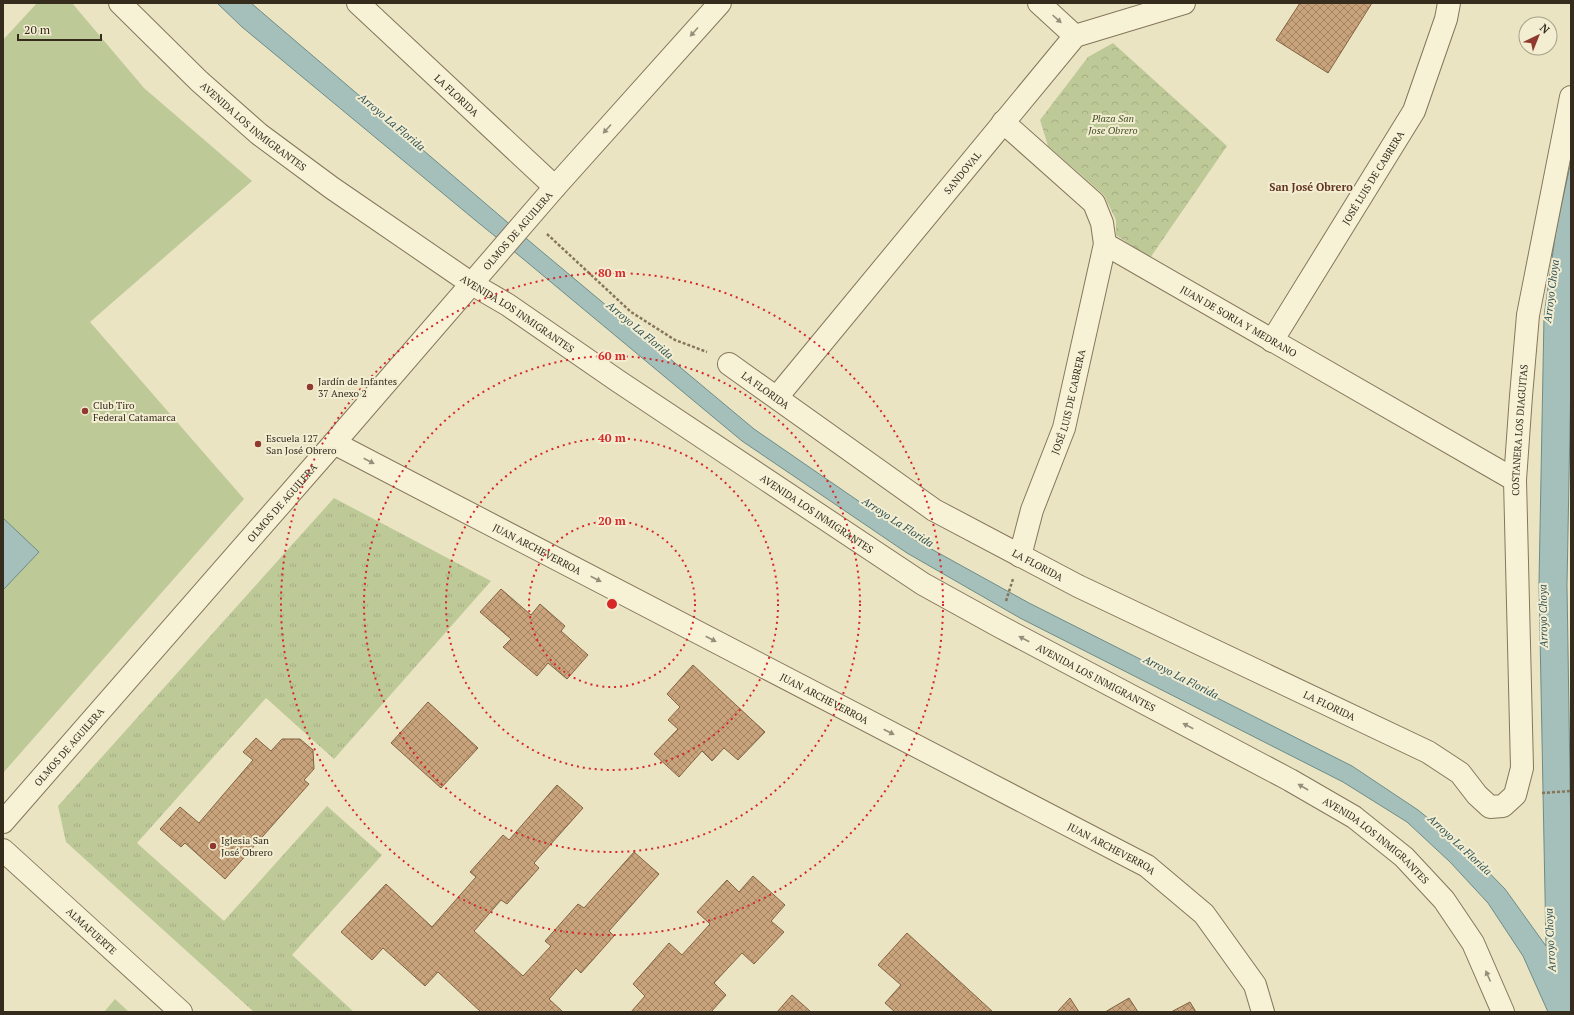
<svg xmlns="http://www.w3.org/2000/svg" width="1574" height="1015" font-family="'PT Serif',serif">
<defs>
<pattern id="grass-tufts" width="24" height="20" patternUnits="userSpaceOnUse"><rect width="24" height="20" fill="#bec998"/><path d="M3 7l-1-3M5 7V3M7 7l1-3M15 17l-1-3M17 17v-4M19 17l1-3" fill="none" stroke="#a4ad83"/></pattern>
<pattern id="park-crowns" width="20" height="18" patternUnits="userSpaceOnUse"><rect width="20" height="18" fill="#bec998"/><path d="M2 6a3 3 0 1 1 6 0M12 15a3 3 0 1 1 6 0" fill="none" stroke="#a4ad83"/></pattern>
<pattern id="building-cross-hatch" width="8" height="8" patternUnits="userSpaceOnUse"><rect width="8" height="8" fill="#c8a37b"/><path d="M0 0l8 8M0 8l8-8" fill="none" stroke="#a38564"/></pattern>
</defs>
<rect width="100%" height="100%" fill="#ebe4c3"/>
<polygon fill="url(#grass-tufts)" points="334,498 491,581 334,759 266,698 137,843 224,921 327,806 382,855 292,955 354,1012 254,1012 66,842 58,806"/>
<polygon fill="url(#park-crowns)" points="1113,43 1227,146 1150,258 1116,235 1116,220 1104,195 1048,146 1040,120 1088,57"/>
<g fill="#bec998">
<polygon points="37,3 72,3 144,88 252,181 90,322 244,499 3,773 3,40"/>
<polygon points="115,999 129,1012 104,1012"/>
</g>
<g fill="#a5bfba" stroke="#6c8c88">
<polygon points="217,3 251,3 534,245 754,429 915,540 1029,603 1352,766 1418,810 1465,848 1505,889 1546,946 1539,583 1544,316 1556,230 1571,161 1571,374 1567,585 1571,842 1571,1012 1548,1012 1523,956 1488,903 1450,862 1407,822 1343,782 1020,618 907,553 742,441 522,258 475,220 242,27"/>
<polygon points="3,518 39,552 3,590"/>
</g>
<g fill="url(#building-cross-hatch)" stroke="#826342">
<polygon points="1300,3 1372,3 1328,73 1276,40"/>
<polygon points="501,589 531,615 540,604 565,626 561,631 588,655 567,679 548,663 537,676 503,647 511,639 480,612"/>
<polygon points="693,665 765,732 738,760 724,748 712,761 702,751 679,777 654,754 678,729 668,720 680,707 667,694"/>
<polygon points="428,702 478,748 441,788 391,743"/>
<polygon points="256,738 271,751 282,739 300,739 313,750 314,769 304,780 309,784 225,879 185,843 181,847 160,829 180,807 199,823 253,760 243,752"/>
<polygon points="557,785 583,808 534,863 539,868 507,904 501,900 474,931 523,976 551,946 545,941 578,904 584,908 634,852 659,874 609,931 614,936 581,973 576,968 549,999 563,1012 481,1012 438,972 425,986 383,948 372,960 341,932 386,884 432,927 476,877 470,872 503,835 509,840"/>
<polygon points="753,876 785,905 771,921 784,932 754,964 742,953 714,983 726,995 711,1012 631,1012 645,996 633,984 669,943 682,955 710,924 697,912 727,880 739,892"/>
<polygon points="907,933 993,1012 895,1012 885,1003 901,985 878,965"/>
<polygon points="792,995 811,1012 777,1012"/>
<polygon points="1070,998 1079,1012 1057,1012"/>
<polygon points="1129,998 1138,1012 1105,1012"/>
<polygon points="1190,1002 1196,1012 1171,1012"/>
</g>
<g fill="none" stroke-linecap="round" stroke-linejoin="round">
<g stroke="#85765b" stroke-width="24">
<g id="street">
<path id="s1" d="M120,3L199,81L259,134L332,188L472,284L508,305L618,381L923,584L999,626L1290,780L1354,817L1404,857L1444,900L1473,943L1503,1012"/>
<path id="s2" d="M358,3L555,187"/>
<polyline points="1039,3 1075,36"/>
<path id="s3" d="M1003,122L1094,203L1102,223L1105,244L1515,480"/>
<path id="s4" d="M1272,341L1414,111L1446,19L1449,3"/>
<path id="s5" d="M729,364L934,510L1078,586L1428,752L1460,773L1477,795L1490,807L1503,806L1515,795L1522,768L1515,480L1521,396L1528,315L1571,97"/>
<path id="s6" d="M777,397L1075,36L1184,3"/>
<path id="s7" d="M334,443L1147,866L1204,914L1255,985L1263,1012"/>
<path id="s8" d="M1020,556L1032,510L1064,428L1105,244"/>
<path id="s9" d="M3,822L334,443L555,187L720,3"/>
<path id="s10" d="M3,850L181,1012"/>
</g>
</g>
<g stroke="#85765b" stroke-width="2.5" stroke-dasharray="3 2" stroke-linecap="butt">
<polyline points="547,234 631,312 675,340 707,352"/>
<polyline points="1006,601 1013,579"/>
<polyline points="1542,793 1571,791"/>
</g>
<use href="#street" stroke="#f7f1d6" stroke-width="22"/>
</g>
<defs><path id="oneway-solid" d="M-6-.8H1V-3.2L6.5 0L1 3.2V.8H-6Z"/></defs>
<g fill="#968e7a">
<use href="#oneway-solid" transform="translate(1057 19) rotate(42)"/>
<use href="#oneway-solid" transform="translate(694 32) rotate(132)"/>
<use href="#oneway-solid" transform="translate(607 129) rotate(132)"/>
<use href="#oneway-solid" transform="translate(369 461) rotate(27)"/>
<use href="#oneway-solid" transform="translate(596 579) rotate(27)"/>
<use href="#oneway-solid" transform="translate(711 639) rotate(27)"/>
<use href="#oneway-solid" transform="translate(1024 639) rotate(-152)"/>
<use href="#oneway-solid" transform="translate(1188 726) rotate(-152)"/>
<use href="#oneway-solid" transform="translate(889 732) rotate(27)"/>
<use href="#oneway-solid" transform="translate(1303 787) rotate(-150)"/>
<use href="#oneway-solid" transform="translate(1488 976) rotate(-114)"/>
</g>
<g fill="none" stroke="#d62828" stroke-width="2" stroke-dasharray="2 4">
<circle cx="612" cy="604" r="83"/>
<circle cx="612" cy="604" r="166"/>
<circle cx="612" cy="604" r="248"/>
<circle cx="612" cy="604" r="331"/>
</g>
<g fill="#90392e" stroke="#f3edd2" stroke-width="1.5">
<circle cx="310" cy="387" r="4"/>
<circle cx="85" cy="411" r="4"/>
<circle cx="258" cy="444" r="4"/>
<circle cx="213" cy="846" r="4"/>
</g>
<g text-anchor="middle" stroke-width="4" stroke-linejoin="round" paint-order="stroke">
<g font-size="10" fill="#352c1e" stroke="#f3edd2">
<text dy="4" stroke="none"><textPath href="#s2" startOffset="135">LA FLORIDA</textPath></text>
<text dy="4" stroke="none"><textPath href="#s1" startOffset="182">AVENIDA LOS INMIGRANTES</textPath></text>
<text dy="4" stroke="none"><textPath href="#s6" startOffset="291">SANDOVAL</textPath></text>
<text dy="4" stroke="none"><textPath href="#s4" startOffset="192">JOSÉ LUIS DE CABRERA</textPath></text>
<text dy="4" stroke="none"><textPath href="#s9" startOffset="784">OLMOS DE AGUILERA</textPath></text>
<text dy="4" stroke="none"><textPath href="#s1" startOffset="506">AVENIDA LOS INMIGRANTES</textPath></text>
<text dy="4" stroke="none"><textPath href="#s3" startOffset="319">JUAN DE SORIA Y MEDRANO</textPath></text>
<text dy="4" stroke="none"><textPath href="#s5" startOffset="45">LA FLORIDA</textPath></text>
<text dy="4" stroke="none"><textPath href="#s8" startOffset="162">JOSÉ LUIS DE CABRERA</textPath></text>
<text dy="4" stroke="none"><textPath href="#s5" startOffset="1281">COSTANERA LOS DIAGUITAS</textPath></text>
<text dy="4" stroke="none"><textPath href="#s9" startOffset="424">OLMOS DE AGUILERA</textPath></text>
<text dy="4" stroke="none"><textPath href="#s1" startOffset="866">AVENIDA LOS INMIGRANTES</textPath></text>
<text dy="4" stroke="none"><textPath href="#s7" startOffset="229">JUAN ARCHEVERROA</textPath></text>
<text dy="4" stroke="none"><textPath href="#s5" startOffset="369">LA FLORIDA</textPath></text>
<text dy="4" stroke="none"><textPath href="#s1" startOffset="1190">AVENIDA LOS INMIGRANTES</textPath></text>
<text dy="4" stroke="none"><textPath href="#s7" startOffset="553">JUAN ARCHEVERROA</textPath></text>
<text dy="4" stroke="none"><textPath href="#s5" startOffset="693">LA FLORIDA</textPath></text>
<text dy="4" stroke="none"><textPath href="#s9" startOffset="100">OLMOS DE AGUILERA</textPath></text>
<text dy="4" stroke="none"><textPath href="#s1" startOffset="1515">AVENIDA LOS INMIGRANTES</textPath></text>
<text dy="4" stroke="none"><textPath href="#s7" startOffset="877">JUAN ARCHEVERROA</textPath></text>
<text dy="4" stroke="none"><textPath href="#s10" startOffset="120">ALMAFUERTE</textPath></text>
</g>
<g font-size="10" font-style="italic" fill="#415126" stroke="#f3edd2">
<text x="1113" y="122">Plaza San<tspan x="1113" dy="12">Jose Obrero</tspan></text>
</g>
<g font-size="10" fill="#352c1e" stroke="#f3edd2" text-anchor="start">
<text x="318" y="385">Jardín de Infantes<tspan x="318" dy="12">37 Anexo 2</tspan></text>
<text x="93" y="409">Club Tiro<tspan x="93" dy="12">Federal Catamarca</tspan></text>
<text x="266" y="442">Escuela 127<tspan x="266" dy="12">San José Obrero</tspan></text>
<text x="221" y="844">Iglesia San<tspan x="221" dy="12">José Obrero</tspan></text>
</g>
<g font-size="11" font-style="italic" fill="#2e5254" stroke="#f3edd2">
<text transform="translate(392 122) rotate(40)" y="4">Arroyo La Florida</text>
<text transform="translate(1551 291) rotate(-83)" y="4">Arroyo Choya</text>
<text transform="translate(640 330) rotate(40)" y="4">Arroyo La Florida</text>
<text transform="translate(898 522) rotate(33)" y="4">Arroyo La Florida</text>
<text transform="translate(1543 616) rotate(-91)" y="4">Arroyo Choya</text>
<text transform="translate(1181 677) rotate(27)" y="4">Arroyo La Florida</text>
<text transform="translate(1460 845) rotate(43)" y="4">Arroyo La Florida</text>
<text transform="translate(1550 940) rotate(-93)" y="4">Arroyo Choya</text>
</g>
<g font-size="11" font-weight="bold" fill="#603420" stroke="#f3edd2">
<text x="1311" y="191">San José Obrero</text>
</g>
</g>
<circle cx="612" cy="604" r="6" fill="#d62828" stroke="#f3edd2" stroke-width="2"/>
<g font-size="12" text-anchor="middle" font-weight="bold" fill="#d62828" stroke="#f3edd2" stroke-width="4" stroke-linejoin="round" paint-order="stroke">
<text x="612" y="277">80 m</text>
<text x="612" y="360">60 m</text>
<text x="612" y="442">40 m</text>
<text x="612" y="525">20 m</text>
</g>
<rect width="1574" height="1015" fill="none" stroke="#352c1e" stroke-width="8"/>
<g transform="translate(1538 36) rotate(43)"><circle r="19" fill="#f3edd2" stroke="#a7a08a"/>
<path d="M0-3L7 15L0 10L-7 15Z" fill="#90392e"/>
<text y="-6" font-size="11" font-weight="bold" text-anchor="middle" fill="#352c1e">N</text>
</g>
<path d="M18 34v6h83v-6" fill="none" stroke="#352c1e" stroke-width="2"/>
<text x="24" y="34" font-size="12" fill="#352c1e" stroke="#f3edd2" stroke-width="3" paint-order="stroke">20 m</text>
</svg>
